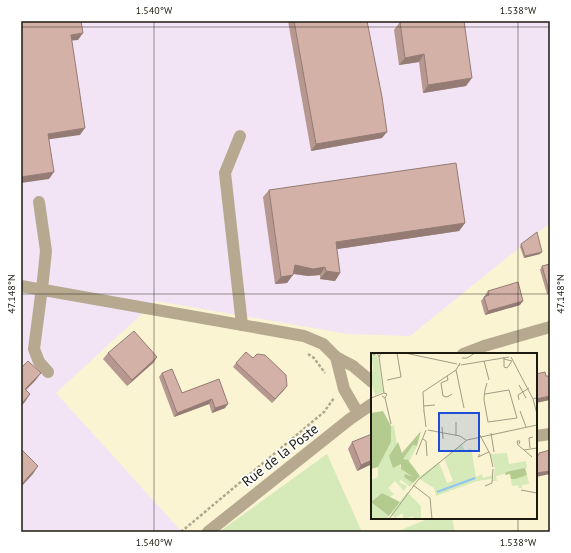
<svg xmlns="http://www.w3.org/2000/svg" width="571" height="553" font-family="'PT Sans',sans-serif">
<rect width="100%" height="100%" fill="#faf4d3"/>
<polygon fill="#f2e3f5" points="21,21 550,21 550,223 410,336 348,334 156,301 56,393 182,532 21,532"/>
<g fill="#d6e9b9">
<polygon points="327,454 362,532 219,532"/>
<polygon points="430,518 452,518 455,532 396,532"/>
</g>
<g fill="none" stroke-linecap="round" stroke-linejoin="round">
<g stroke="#ada98f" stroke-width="2.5" stroke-dasharray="3 2" stroke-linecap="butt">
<polyline points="308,354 314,358 325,373"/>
<polyline points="181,532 324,412 334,398"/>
</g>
<g stroke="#b7a990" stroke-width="12">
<polyline points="240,136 225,173 242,325"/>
<polyline points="39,202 46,251 43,280 34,349 39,362 48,372"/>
<polyline points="21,286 304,336 323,344 336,357 353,366 372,382"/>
<polyline points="463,354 484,346 550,327"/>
<polyline points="336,357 344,389 358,413"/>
<polyline points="536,436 550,434"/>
<polyline points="208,532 350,419 372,404"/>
</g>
</g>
<g fill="#b69890">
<polygon points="288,21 367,21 382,138 311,151"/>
<polygon points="400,22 466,86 423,93 419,62 399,65 394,30"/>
<polygon points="269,190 465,223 459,231 337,249 340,273 335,281 320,279 320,275 308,276 293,274 287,283 275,284 263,197"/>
<polygon points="521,244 540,254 524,258 520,247"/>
<polygon points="550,264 550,293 547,294 540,270 542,266"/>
<polygon points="488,291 520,305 485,315 481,301 484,297 485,296 485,295"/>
<polygon points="108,353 157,357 153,363 127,386 103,359"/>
<polygon points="236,363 284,390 272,403 233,367"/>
<polygon points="162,373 182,393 219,379 225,408 212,413 209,404 174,417 159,377"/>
<polygon points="372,434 372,464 357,471 348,449 352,442"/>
</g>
<g fill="#947c75">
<polygon points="83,33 78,40 67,41 71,35"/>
<polygon points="424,54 419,62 399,65 405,58"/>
<polygon points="472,78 466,86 423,93 428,85"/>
<polygon points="85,128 80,135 44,140 48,134"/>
<polygon points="387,132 382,138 311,151 316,144"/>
<polygon points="54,172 49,179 21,183 21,177"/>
<polygon points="465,223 459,231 331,250 336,242"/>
<polygon points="542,252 540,254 524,258 525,256"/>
<polygon points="295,265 325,267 320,275 308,276 289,273"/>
<polygon points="326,271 340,273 335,281 320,279"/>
<polygon points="293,275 287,283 275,284 281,277"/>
<polygon points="550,290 550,293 547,294 549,291"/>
<polygon points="523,301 520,305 485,315 488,311"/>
<polygon points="157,357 153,363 127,386 132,380"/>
<polygon points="41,373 35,381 21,395 25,389"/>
<polygon points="287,386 284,390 272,403 275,399"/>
<polygon points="30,394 25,402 21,406 21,404"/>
<polygon points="550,396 550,400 536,403 536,399"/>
<polygon points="212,399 209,404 174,417 177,413"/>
<polygon points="228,404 225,408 212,413 215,408"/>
<polygon points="372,460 372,464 357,471 361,465"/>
<polygon points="38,466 33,474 21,487 21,485"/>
<polygon points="550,471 550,474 536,477 536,473"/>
</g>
<g fill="#d4b1a7" stroke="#947c75">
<polygon points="21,21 81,21 83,33 71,35 85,128 48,134 54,172 21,177"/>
<polygon points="294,21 367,21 382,97 387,132 316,144"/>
<polygon points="405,21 464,21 472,78 428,85 424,54 405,58 400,22"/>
<polygon points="456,163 465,223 336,242 340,273 326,271 325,267 313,269 295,265 293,275 281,277 269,190"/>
<polygon points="537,232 542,252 525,256 521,244"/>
<polygon points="550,264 550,290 549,291 542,266"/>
<polygon points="518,282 523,301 488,311 484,297 489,295 488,291"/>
<polygon points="134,331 157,357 132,380 108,353"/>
<polygon points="246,352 253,358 257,354 265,355 286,375 287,386 275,399 236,363"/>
<polygon points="28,361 41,373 25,389 30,394 21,404 21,368"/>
<polygon points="172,369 182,393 219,379 228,404 215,408 212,399 177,413 162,373"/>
<polygon points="545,372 546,376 550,376 550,396 536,399 536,374"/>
<polygon points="372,434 372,460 361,465 352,442"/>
<polygon points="21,449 38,466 21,485"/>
<polygon points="550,450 550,471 536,473 536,455 539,455 539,453"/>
</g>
<path fill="none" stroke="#1c1a0e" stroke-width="1" stroke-opacity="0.45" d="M154,21V532M518,21V354M21,27H550M21,294H550M518,518V532"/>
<g text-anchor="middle" stroke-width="3.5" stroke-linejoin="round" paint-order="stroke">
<g font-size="14" fill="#1c1a0e" stroke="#fff">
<text transform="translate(280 455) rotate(-38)" y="5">Rue de la Poste</text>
</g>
</g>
<g transform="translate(371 353)">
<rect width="166" height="166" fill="#faf4d3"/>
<path d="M0,0H4L7,5L12,39L4,42L0,28L2,15ZM20,73H23L24,79L30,116L43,124H33L42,130L39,134L30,127L28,129L36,133L33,138L24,128L17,135L23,141L19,144L11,140L0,149V127L7,124V114L20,89ZM91,91L94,98L100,95L105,124L111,121L112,125L122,122L120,126L106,128L65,143L63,135L47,125L68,109L76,130L82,128L73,105ZM42,92L46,93L38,109L32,106ZM136,100L138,111L155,108L156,115L125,123L126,128H122L124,115L119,101ZM156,122L158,131L151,132V135H148L147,132L141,133L140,126ZM36,139L50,153V166H43L42,163L33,166L31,160L24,165L20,161ZM0,149L18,163L17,166H1Z" fill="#d6e9b9"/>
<path d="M12,58L20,73V89L7,114L0,116V60ZM50,78L46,93L42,92L32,106L37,107L49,123L42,130L33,124L34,121L42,124L30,116V111L22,115L18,103L27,89L31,100ZM154,115L156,122L144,126H140L139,121L134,122L135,119ZM11,140L29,149L18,163L0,149Z" fill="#b4cb90"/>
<path fill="none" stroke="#8fc5f0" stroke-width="2" d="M66,139L104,125"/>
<path fill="none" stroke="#a19d84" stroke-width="1" d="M34,0L86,11M2,2L6,0L8,4L10,0M8,4L13,40M133,4V14L136,15L141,8L133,6M140,4L162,46L165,45M91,5H96L104,0M113,8L118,27M90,12L138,4M85,17L93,55M76,23L77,27L70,30L72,43L76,44L81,41M16,27L30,24L26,0M148,32L155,45M114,41L138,37L146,65L117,69L113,47V45L114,37L116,30M0,45L13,40L16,41L14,45L11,43M14,45L20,71M162,46L166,61M148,47L147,42L158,35M52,53L64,52M53,58L55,74M149,58L155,74M53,59L52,39L85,17L89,10L88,13M85,69V83M71,74L72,86M57,77L89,83L95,87M120,80L123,99M109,82L119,101L122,114M52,86L55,88L56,103M148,91L149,88H146L147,92L153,97M159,95L158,85L162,84M109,101L107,104L118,99M45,102L55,77M161,104L153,97L166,95M42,132L59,145L61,166M114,133L121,130L122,116M150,137L166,140M18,166L47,127L96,87L166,72"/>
<path fill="#1d4ed8" fill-opacity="0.15" stroke="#1d4ed8" stroke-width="2" d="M68,60H108V98H68Z"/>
<rect width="166" height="166" fill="none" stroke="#1c1a0e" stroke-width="2"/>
</g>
<rect width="571" height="553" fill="none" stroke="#ffffff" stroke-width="44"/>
<rect x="22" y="22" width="527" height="509" fill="none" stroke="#1c1a0e" stroke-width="1.5"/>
<g font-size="10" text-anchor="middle" fill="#1c1a0e">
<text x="154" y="14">1.540°W</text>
<text x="518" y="14">1.538°W</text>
<text transform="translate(11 294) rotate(-90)" y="4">47.148°N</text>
<text transform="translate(560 294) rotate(-90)" y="4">47.148°N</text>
<text x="154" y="546">1.540°W</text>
<text x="518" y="546">1.538°W</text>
</g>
</svg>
